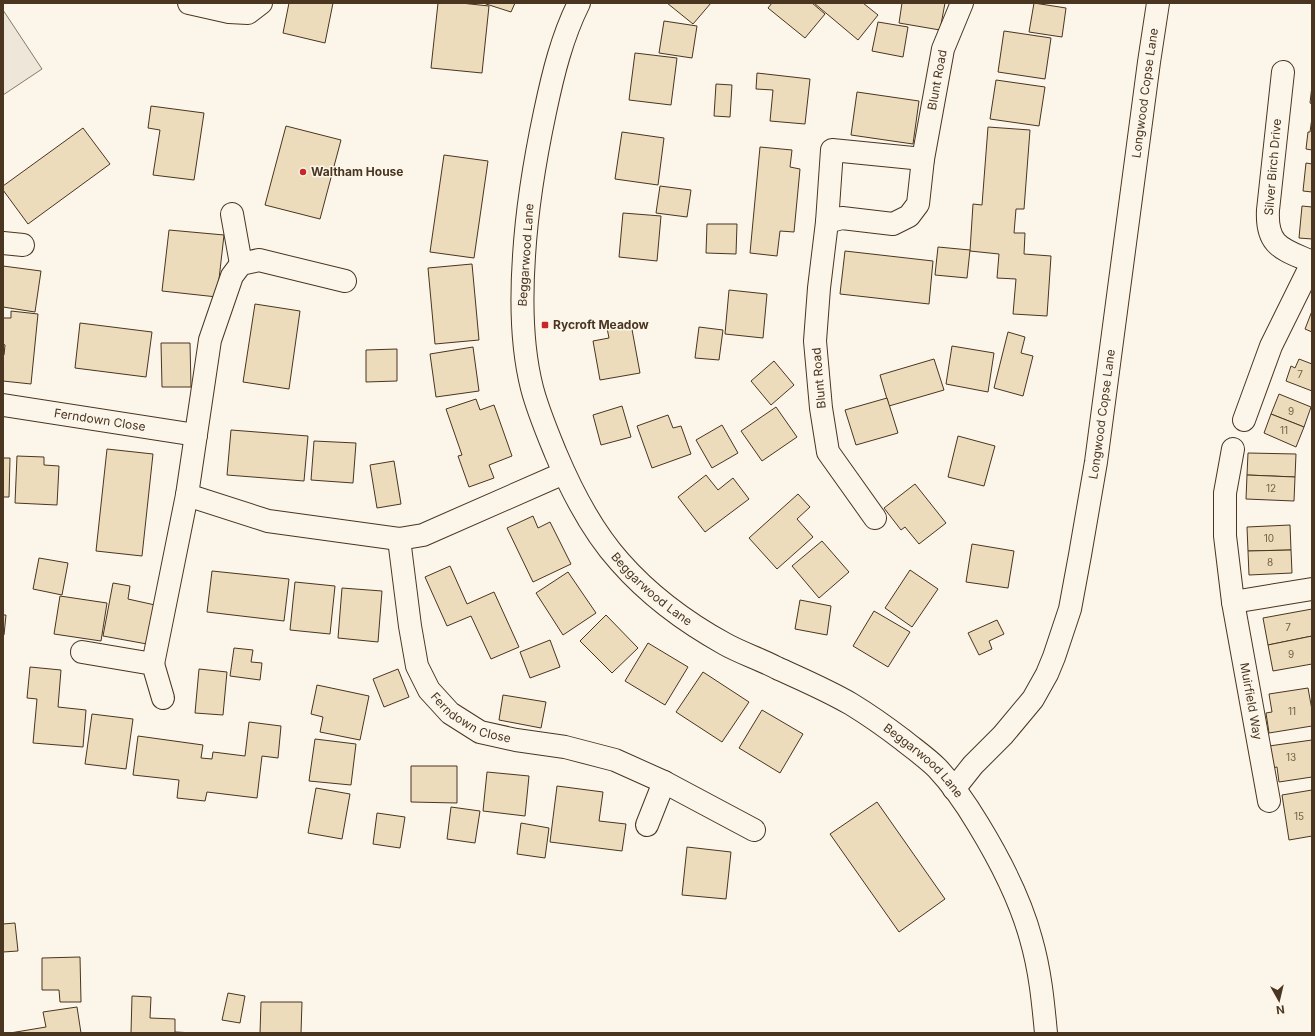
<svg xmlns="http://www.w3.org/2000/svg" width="1315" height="1036" font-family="Inter,sans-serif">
<rect width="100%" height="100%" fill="#fbf6e9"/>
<polygon fill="#ede6d9" stroke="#887966" points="3,10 42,69 3,95"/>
<g fill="#ecdcbc" stroke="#4a3520">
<polygon points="289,3 333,3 325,43 283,33"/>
<polygon points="438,3 461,3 489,6 482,73 431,68"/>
<polygon points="483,3 515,3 511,12"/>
<polygon points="667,3 711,3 693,24"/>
<polygon points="772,3 812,3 825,14 805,38 768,8"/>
<polygon points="814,3 863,3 878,15 858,40"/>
<polygon points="902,3 945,3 940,30 899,23"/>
<polygon points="1034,3 1066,8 1062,37 1029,32"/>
<polygon points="664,21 697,26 692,58 659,53"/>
<polygon points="878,22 908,27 903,57 872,51"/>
<polygon points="1004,31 1051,38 1045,79 998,72"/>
<polygon points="635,53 677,58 671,105 629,100"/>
<polygon points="757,73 810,79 805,124 770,121 773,90 756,89"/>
<polygon points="996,80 1045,87 1039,126 990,119"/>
<polygon points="716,84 732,85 730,117 714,116"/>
<polygon points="1312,86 1312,104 1310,103"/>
<polygon points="857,92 919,101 913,144 851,135"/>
<polygon points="151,106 204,113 194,180 153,175 160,130 148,128"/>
<polygon points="1312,118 1312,150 1306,149 1308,132 1310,132"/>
<polygon points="286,126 341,140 320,219 265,205"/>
<polygon points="988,127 1030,130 1024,209 1016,209 1014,233 1025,233 1024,254 1051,256 1047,316 1013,314 1016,279 997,278 999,254 970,251 973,204 982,205"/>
<polygon points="83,128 110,164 28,224 3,190 3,186"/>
<polygon points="622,132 664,138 658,185 615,179"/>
<polygon points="760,147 792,150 790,167 800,169 794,232 780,231 777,256 750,253"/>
<polygon points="444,155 488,161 474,258 430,252"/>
<polygon points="1306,163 1312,164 1312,192 1303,191"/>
<polygon points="660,186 691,190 687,217 656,213"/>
<polygon points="1302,206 1312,207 1312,239 1299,238"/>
<polygon points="623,213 661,216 657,261 619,257"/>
<polygon points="707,224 737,224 736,254 706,253"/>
<polygon points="169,230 224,235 217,297 162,291"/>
<polygon points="938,247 970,250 967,278 935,275"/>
<polygon points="845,251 933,261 929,304 840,294"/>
<polygon points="472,264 479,340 435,344 428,268"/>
<polygon points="3,266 41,271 35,312 3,307"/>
<polygon points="729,290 767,294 763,338 725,334"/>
<polygon points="255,304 300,311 289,389 243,382"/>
<polygon points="11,311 38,314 31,384 3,381 3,355 4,355 5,345 3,344 3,318 11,318"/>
<polygon points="1312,311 1312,332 1305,329"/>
<polygon points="80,323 152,332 146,377 75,368"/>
<polygon points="631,324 640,373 600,380 593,341 609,338 607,328"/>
<polygon points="699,327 723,330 719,360 695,358"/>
<polygon points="1008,332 1025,337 1021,353 1033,356 1023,396 994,388"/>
<polygon points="161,343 190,343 191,387 162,387"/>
<polygon points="952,346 994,353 988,392 946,384"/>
<polygon points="473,347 479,391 436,397 430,354"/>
<polygon points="397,349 397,381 366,382 366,350"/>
<polygon points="934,359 944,390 889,406 880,375"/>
<polygon points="1299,359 1312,364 1312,391 1286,381 1291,366 1295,368"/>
<polygon points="774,361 794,385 771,405 751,381"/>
<polygon points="1279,394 1311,407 1304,427 1271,414"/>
<polygon points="887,398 898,433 856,445 845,410"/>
<polygon points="476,399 480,410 494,405 512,456 489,465 494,478 469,487 458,456 462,455 446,409"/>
<polygon points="622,406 631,437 601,445 593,415"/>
<polygon points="776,407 797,437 762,461 741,431"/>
<polygon points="1271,414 1304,427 1296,447 1264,433"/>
<polygon points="668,415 673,428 681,426 691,454 652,468 637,426"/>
<polygon points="722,425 738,453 712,468 696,440"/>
<polygon points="231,430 308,436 304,481 227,475"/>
<polygon points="958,436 995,446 984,486 948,477"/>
<polygon points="314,441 356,443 353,483 311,480"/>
<polygon points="107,449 153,454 142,556 96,551"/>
<polygon points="1248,453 1296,454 1295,477 1247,475"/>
<polygon points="17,456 44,457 44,465 59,466 57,505 15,503"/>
<polygon points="3,458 10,458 9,497 3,497"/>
<polygon points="394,461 401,504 377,508 370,465"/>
<polygon points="706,475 718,490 733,478 749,499 705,532 678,497"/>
<polygon points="1247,475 1295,477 1294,501 1246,499"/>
<polygon points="915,484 946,523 919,544 905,527 901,530 884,508"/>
<polygon points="798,494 810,507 797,519 813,537 777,569 749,538"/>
<polygon points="533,516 538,528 550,522 571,564 533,582 507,528"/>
<polygon points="1290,525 1291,550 1248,551 1247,527"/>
<polygon points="822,541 849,572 819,598 792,566"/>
<polygon points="972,544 1014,551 1008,588 966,582"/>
<polygon points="1291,550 1292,573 1249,575 1248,551"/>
<polygon points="39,558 68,563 62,595 33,589"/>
<polygon points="450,566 467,604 494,592 519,647 491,659 471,616 447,626 425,577"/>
<polygon points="910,570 938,589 912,627 885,608"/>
<polygon points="212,571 289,579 284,621 207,612"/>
<polygon points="568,572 596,613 563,635 536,593"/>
<polygon points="295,582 335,586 330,634 290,630"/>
<polygon points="113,583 130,586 128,599 155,605 147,644 103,636"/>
<polygon points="342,588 382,591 378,642 338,638"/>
<polygon points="60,596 107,603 101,641 54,634"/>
<polygon points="800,600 831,606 827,635 795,629"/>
<polygon points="1312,609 1312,636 1268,645 1263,618"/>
<polygon points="874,611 910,632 888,667 853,646"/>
<polygon points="3,615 6,615 4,635 3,635"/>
<polygon points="606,615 638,648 612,673 580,641"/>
<polygon points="997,620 1004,634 989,641 992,649 979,655 968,633"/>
<polygon points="1312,636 1312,664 1273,671 1268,645"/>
<polygon points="550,640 560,667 530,678 520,652"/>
<polygon points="648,643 688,667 665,705 625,681"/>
<polygon points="234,648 253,650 251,662 262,663 260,680 230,676"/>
<polygon points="30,667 61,670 58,707 86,710 83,747 33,743 37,699 27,698"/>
<polygon points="199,669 227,672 223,715 195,713"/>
<polygon points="398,669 409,697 384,707 373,679"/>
<polygon points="703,672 749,702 722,742 676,712"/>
<polygon points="317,685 369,696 360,740 320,732 323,717 311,714"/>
<polygon points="1308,688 1312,710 1312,726 1269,733 1266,713 1272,712 1269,694"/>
<polygon points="503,695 546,702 541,728 499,720"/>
<polygon points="762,710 803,734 780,773 739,748"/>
<polygon points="92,714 133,719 126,769 85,764"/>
<polygon points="249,722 281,726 278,758 262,756 257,798 207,792 205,801 177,798 179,780 133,775 138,736 203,745 201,758 212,759 213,752 245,756"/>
<polygon points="315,739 356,744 351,785 309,781"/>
<polygon points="1312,740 1312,777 1279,782 1277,767 1272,768 1269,746"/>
<polygon points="411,766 457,766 457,803 411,802"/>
<polygon points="487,772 529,776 525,816 483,811"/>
<polygon points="557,786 603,792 599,821 626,824 622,851 550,842"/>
<polygon points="316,788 350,794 342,839 308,833"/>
<polygon points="1312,790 1312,836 1289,840 1282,795"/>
<polygon points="877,802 945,899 899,932 830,834"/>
<polygon points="451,807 480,811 475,843 447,839"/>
<polygon points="377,813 405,817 400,848 373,844"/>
<polygon points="521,823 549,828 545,858 517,854"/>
<polygon points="687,847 731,852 726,899 682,895"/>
<polygon points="15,923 18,951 3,952 3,924"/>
<polygon points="80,957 81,1002 60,1002 59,990 42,990 42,958"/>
<polygon points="228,993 245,996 240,1023 222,1020"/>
<polygon points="132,996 151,997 150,1018 175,1019 175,1032 195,1033 131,1033"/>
<polygon points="261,1002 302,1002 301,1033 260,1033"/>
<polygon points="77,1007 81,1033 10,1033 46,1027 43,1012"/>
</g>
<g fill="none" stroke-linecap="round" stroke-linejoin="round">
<g stroke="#4a3520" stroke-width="24">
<g id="street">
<polyline points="189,3 229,12 248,13 261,3"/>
<path d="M1283,72L1268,210C1266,247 1283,249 1312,262"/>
<polyline points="232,214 241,264"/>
<polyline points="827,222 832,150 923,159"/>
<polyline points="3,243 23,245"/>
<path id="s1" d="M3,405L196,435"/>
<polyline points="1244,420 1271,346 1312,263"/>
<path id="s2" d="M1233,449L1225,493V536L1233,602L1269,801"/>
<polyline points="187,495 268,521 399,539 423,535 564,473"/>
<path id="s3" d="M875,518L828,452L821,408L815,341L819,288L827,222L842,218L893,224L909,216L918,204L923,159L943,49L962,3"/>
<path id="s4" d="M399,539L410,626L417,666L429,690L450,713L480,732L516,740L565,747L615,760L664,782L754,830"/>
<polyline points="1233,602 1312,589"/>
<polyline points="82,652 153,664 163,698"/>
<polyline points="153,664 187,495 210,340 232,276 241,264 259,260 345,281"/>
<path id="s5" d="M954,789L973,765L1003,735L1033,699L1047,674L1054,657L1070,609L1080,555L1096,462L1149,62L1158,3"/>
<polyline points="647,825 664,782"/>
</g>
</g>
<g stroke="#4a3520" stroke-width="24">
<g id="secondary">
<path id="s6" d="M579,3C562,37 553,74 545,112C535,159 527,207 524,256C521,300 521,345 532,388C538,411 547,432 556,454C572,492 592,531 620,562C649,595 687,623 725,644C741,653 760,659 777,668C801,679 827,690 851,704C869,715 886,727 903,740C914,749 927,758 937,768C953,785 966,804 978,824C1000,860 1020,898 1031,939C1040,970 1043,1001 1046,1033"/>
</g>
</g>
<use href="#street" stroke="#fbf6e9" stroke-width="22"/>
<use href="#secondary" stroke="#fbf6e9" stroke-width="22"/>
</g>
<g fill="#c62828" stroke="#fbf6e9" stroke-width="1.5">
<circle cx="303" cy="172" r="4"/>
<rect x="541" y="321" width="8" height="8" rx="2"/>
</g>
<g text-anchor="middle" stroke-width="3" stroke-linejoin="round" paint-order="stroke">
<g font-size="10" fill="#725f47">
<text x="1300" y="378">7</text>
<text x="1291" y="415">9</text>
<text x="1284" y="434">11</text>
<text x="1271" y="492">12</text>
<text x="1269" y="542">10</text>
<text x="1270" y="566">8</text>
<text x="1288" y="631">7</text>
<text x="1291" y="658">9</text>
<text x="1292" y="715">11</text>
<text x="1291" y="761">13</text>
<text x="1299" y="820">15</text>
</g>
<g font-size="12" fill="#4a3520" stroke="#fbf6e9">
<text dy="4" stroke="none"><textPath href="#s3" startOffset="538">Blunt Road</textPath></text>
<text dy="4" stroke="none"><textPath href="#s5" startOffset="739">Longwood Copse Lane</textPath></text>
<text transform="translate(1273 167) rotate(-85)" y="4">Silver Birch Drive</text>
<text transform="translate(526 255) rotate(-86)" y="4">Beggarwood Lane</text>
<text transform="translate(819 378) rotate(-95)" y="4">Blunt Road</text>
<text dy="4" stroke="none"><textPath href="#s5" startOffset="415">Longwood Copse Lane</textPath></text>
<text dy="4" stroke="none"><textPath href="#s1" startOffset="98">Ferndown Close</textPath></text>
<text dy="4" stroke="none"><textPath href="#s6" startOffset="631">Beggarwood Lane</textPath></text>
<text dy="4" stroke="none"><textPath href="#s2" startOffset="255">Muirfield Way</textPath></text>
<text dy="4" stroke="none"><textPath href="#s4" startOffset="207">Ferndown Close</textPath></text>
<text dy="4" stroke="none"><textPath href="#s6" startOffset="955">Beggarwood Lane</textPath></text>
</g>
<g font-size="12" font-weight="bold" fill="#4a3520" stroke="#fbf6e9" text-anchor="start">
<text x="311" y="176">Waltham House</text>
<text x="553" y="329">Rycroft Meadow</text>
</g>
</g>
<rect width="1315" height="1036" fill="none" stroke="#4a3520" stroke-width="8"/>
<g transform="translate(1279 1000) rotate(172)" stroke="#fbf6e9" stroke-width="3" paint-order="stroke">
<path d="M0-3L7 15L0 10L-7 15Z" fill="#4a3520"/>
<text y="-6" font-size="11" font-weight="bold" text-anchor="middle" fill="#4a3520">N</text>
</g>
</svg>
